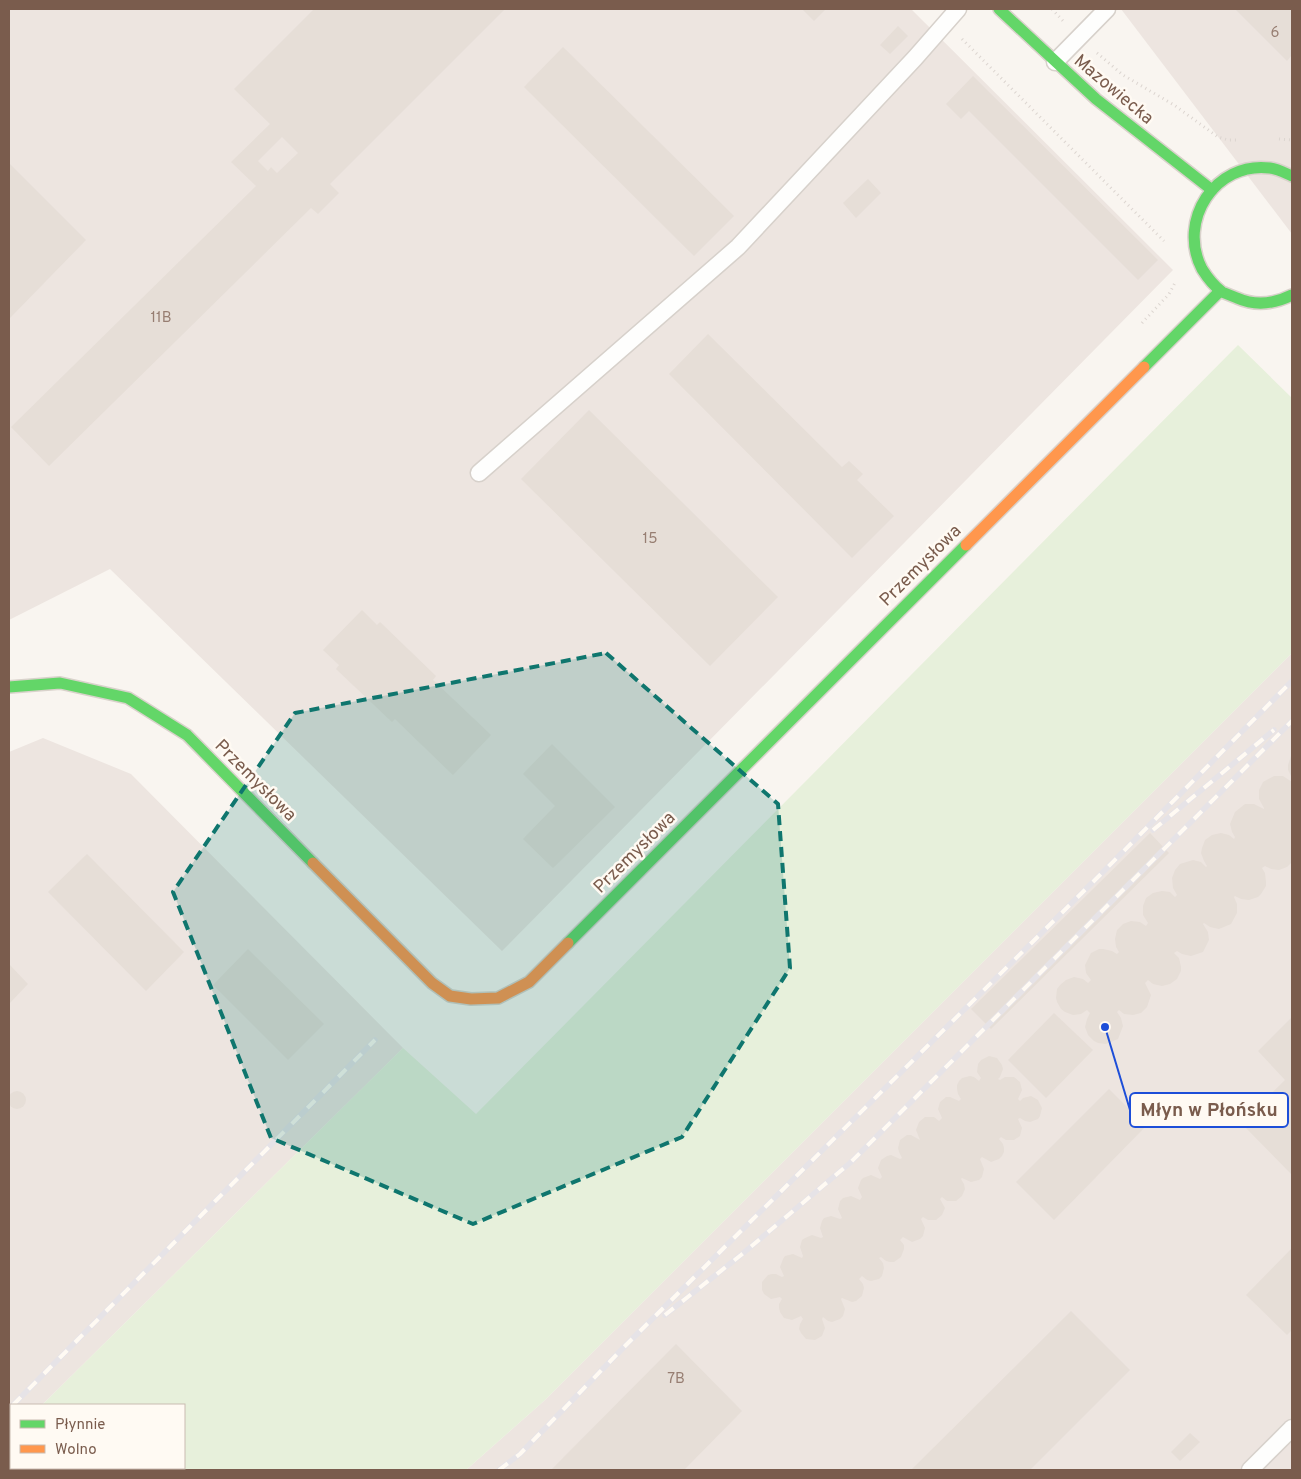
<svg xmlns="http://www.w3.org/2000/svg" width="1301" height="1479" font-family="Overpass,sans-serif">
<rect width="100%" height="100%" fill="#f9f5f0"/>
<g fill="#ede5e0">
<polygon points="9,9 911,9 1173,270 502,951 110,569 9,620"/>
<polygon points="1121,9 1292,9 1292,234"/>
<polygon points="1292,653 1292,1470 466,1470 545,1400"/>
<polygon points="43,738 131,774 403,1048 42,1405 11,1405 11,1436 9,1438 9,752"/>
</g>
<polygon fill="#e7f0db" points="1238,345 1292,398 1292,653 545,1400 466,1470 9,1470 9,1438 11,1436 11,1468 184,1468 184,1405 42,1405 403,1048 476,1114"/>
<g fill="#e6ded7" fill-rule="evenodd">
<path d="M314,9H505L330,184L339,193L318,214L311,208L49,466L11,427L256,186L231,162L270,124L234,89ZM282,137L298,153L277,173L271,167L268,171L258,161Z"/>
<polygon points="802,9 826,9 814,21"/>
<polygon points="1235,9 1292,9 1292,55 1287,61"/>
<polygon points="898,26 908,36 890,54 880,45"/>
<polygon points="563,47 734,216 694,256 524,87"/>
<polygon points="973,76 1158,260 1138,280 969,111 961,119 946,104"/>
<polygon points="9,163 86,240 9,319"/>
<polygon points="868,179 881,193 856,218 843,203"/>
<polygon points="708,334 842,467 849,461 863,474 857,480 894,516 852,558 669,374"/>
<polygon points="589,410 778,597 710,666 521,479"/>
<polygon points="362,610 377,625 380,622 436,676 433,680 491,735 453,775 395,719 392,722 336,669 339,665 323,650"/>
<polygon points="552,744 615,807 553,868 523,839 555,806 523,774"/>
<polygon points="1292,753 1292,778 1288,770 1288,765"/>
<polygon points="1274,776 1283,776 1292,782 1292,862 1287,867 1279,870 1271,869 1265,866 1262,868 1265,873 1266,882 1266,886 1261,894 1258,897 1249,900 1241,899 1235,896 1234,897 1237,904 1237,913 1231,924 1219,929 1210,927 1204,923 1203,924 1208,932 1209,940 1203,952 1191,956 1182,954 1177,951 1174,953 1179,958 1181,967 1181,971 1177,979 1170,984 1162,986 1153,984 1148,980 1145,983 1151,995 1147,1007 1141,1013 1133,1015 1124,1014 1119,1010 1117,1012 1121,1018 1123,1026 1118,1039 1106,1044 1098,1043 1094,1041 1088,1035 1085,1027 1087,1019 1090,1013 1087,1010 1081,1014 1073,1015 1065,1012 1061,1009 1057,1002 1056,998 1057,989 1060,985 1066,980 1074,977 1083,979 1088,983 1091,980 1086,973 1085,965 1091,953 1099,949 1103,949 1112,951 1117,954 1119,952 1116,947 1115,939 1117,930 1123,924 1131,921 1140,922 1146,926 1148,923 1143,915 1143,906 1146,898 1153,893 1162,891 1170,892 1175,897 1177,895 1173,888 1172,878 1175,870 1180,864 1193,860 1201,862 1206,867 1207,866 1204,861 1201,853 1202,848 1205,840 1212,835 1221,833 1229,835 1234,839 1235,837 1232,832 1230,824 1235,812 1245,804 1254,804 1264,809 1264,808 1259,799 1259,790 1263,782"/>
<polygon points="1150,833 1169,853 991,1029 971,1009"/>
<polygon points="87,854 184,952 146,991 48,892"/>
<polygon points="248,949 324,1024 288,1060 213,985"/>
<polygon points="9,964 28,984 9,1004"/>
<polygon points="1054,1013 1093,1050 1046,1098 1008,1060"/>
<polygon points="1292,1017 1292,1175 1241,1123 1285,1080 1258,1051"/>
<polygon points="989,1056 997,1058 1002,1065 1003,1069 1000,1077 998,1079 1000,1080 1005,1077 1014,1077 1020,1082 1022,1090 1018,1099 1020,1101 1023,1098 1031,1096 1038,1100 1042,1108 1040,1116 1038,1119 1030,1122 1025,1121 1020,1118 1018,1119 1022,1128 1020,1136 1014,1140 1006,1140 1001,1137 999,1139 1003,1144 1004,1148 1004,1152 1002,1156 999,1159 991,1162 982,1157 980,1159 984,1169 982,1177 979,1180 971,1182 962,1178 961,1179 964,1184 965,1189 962,1196 956,1201 947,1201 942,1197 940,1199 945,1208 942,1215 936,1220 928,1220 923,1217 921,1219 925,1228 923,1236 920,1239 912,1242 903,1237 900,1240 904,1245 904,1249 901,1257 894,1262 890,1262 886,1261 881,1257 879,1258 883,1263 884,1268 882,1276 879,1279 871,1281 867,1280 862,1276 859,1279 863,1284 864,1288 862,1296 856,1301 852,1302 842,1298 841,1299 845,1309 843,1316 840,1319 832,1322 828,1321 823,1317 822,1319 825,1328 822,1336 815,1340 806,1339 801,1333 799,1329 800,1324 803,1319 801,1316 792,1320 784,1318 780,1312 779,1308 779,1304 782,1299 780,1297 771,1299 764,1294 762,1290 762,1282 768,1275 772,1274 776,1274 782,1277 784,1276 780,1267 783,1259 785,1256 793,1254 802,1258 803,1256 800,1247 802,1240 805,1238 812,1235 821,1238 823,1237 820,1228 822,1221 824,1218 831,1216 840,1219 842,1218 838,1209 840,1201 843,1198 851,1196 860,1200 862,1197 858,1188 861,1180 863,1178 871,1175 880,1179 882,1177 878,1168 881,1160 887,1156 891,1155 900,1159 902,1158 899,1152 898,1148 900,1140 907,1135 911,1135 920,1140 916,1130 919,1122 925,1117 934,1117 939,1121 942,1118 938,1109 940,1102 946,1097 950,1097 959,1101 961,1099 958,1094 957,1089 957,1085 959,1081 962,1078 970,1076 974,1077 979,1081 981,1078 977,1072 978,1064 981,1060"/>
<polygon points="1109,1089 1146,1126 1054,1220 1016,1182"/>
<circle cx="17" cy="1100" r="9"/>
<polygon points="1292,1248 1292,1330 1287,1335 1246,1295"/>
<polygon points="1071,1311 1130,1370 1030,1470 911,1470"/>
<polygon points="676,1344 742,1411 684,1470 551,1470"/>
<polygon points="1190,1433 1200,1442 1180,1461 1171,1452"/>
</g>
<g fill="none" stroke-linecap="round" stroke-linejoin="round">
<g stroke="#d7d1cb" stroke-width="19">
<g id="lane">
<polyline points="1055,62 1107,9"/>
<polyline points="479,473 738,247 915,58 958,9"/>
<polyline points="1250,1470 1292,1428"/>
</g>
</g>
<g stroke="#d9d2cb" stroke-width="14">
<g id="fast">
<polyline points="999,9 1096,99 1212,190"/>
<path d="M1292,176C1285,173 1278,169 1270,168C1215,161 1177,221 1202,269C1207,277 1214,286 1222,292C1227,294 1232,296 1237,298C1255,306 1274,304 1292,295"/>
<polyline points="1144,367 1220,291"/>
<polyline points="9,687 60,683 128,698 187,735 313,863"/>
<polyline points="568,943 966,545"/>
</g>
</g>
<g stroke="#d9d2cb" stroke-width="14">
<g id="slow">
<polyline points="966,545 1144,367"/>
<polyline points="313,863 432,983 450,996 471,999 498,998 529,982 568,943"/>
</g>
</g>
<g stroke="#dcd5d0" stroke-width="3" stroke-dasharray="1 4" stroke-linecap="butt">
<polyline points="1052,9 1063,21"/>
<polyline points="962,39 1164,241"/>
<polyline points="1097,53 1123,75 1174,105 1218,137 1228,140 1238,140"/>
<polyline points="1279,139 1292,140"/>
<polyline points="1142,323 1169,294 1176,281"/>
</g>
<use href="#lane" stroke="#fefefd" stroke-width="16"/>
<use href="#fast" stroke="#63d668" stroke-width="11"/>
<use href="#slow" stroke="#ff974d" stroke-width="11"/>
<g stroke="#e6e3e7" stroke-width="5.5">
<g id="rail">
<polyline points="1153,830 1274,730"/>
<polyline points="665,1315 741,1255 850,1163 1292,721"/>
<polyline points="13,1405 375,1040"/>
<polyline points="499,1470 520,1454 626,1345 1105,870 1292,681"/>
</g>
</g>
<use href="#rail" stroke="#fffaf3" stroke-width="4" stroke-dasharray="11" stroke-linecap="butt"/>
</g>
<path fill="#0f766e" fill-opacity="0.2" stroke="#0f766e" stroke-width="4" stroke-dasharray="10 6" stroke-linejoin="round" d="M606,653L778,804L790,968L682,1137L473,1224L271,1138L173,892L295,713Z"/>
<g text-anchor="middle" stroke-width="5" stroke-linejoin="round" paint-order="stroke">
<g font-size="15" fill="#977e72">
<text x="1275" y="37">6</text>
<text x="161" y="322">11B</text>
<text x="650" y="543">15</text>
<text x="676" y="1383">7B</text>
</g>
<g font-size="18" fill="#7a5c4d" stroke="#fffaf3">
<text transform="translate(1114 89) rotate(40)" y="6">Mazowiecka</text>
<text transform="translate(920 565) rotate(-45)" y="6">Przemysłowa</text>
<text transform="translate(256 780) rotate(45)" y="6">Przemysłowa</text>
<text transform="translate(634 852) rotate(-45)" y="6">Przemysłowa</text>
</g>
</g>
<path fill="none" stroke="#1d4ed8" stroke-width="2" d="M1105 1027L1130 1110"/>
<circle fill="#1d4ed8" stroke="#fffaf3" stroke-width="2" cx="1105" cy="1027" r="5"/>
<rect fill="#fffaf3" stroke="#1d4ed8" stroke-width="2" x="1130" y="1093" width="158" height="34" rx="5"/>
<g font-size="19" text-anchor="middle" font-weight="bold" fill="#7a5c4d">
<text x="1209" y="1116">Młyn w Płońsku</text>
</g>
<rect width="1301" height="1479" fill="none" stroke="#7a5c4d" stroke-width="20"/>
<rect x="10" y="1404" width="175" height="65" fill="#fffaf3" stroke="#cabbb1"/>
<rect x="20" y="1420" width="25" height="8" fill="#63d668" stroke="#cabbb1"/>
<text x="55" y="1429" font-size="15" fill="#7a5c4d">Płynnie</text>
<rect x="20" y="1445" width="25" height="8" fill="#ff974d" stroke="#cabbb1"/>
<text x="55" y="1454" font-size="15" fill="#7a5c4d">Wolno</text>
</svg>
